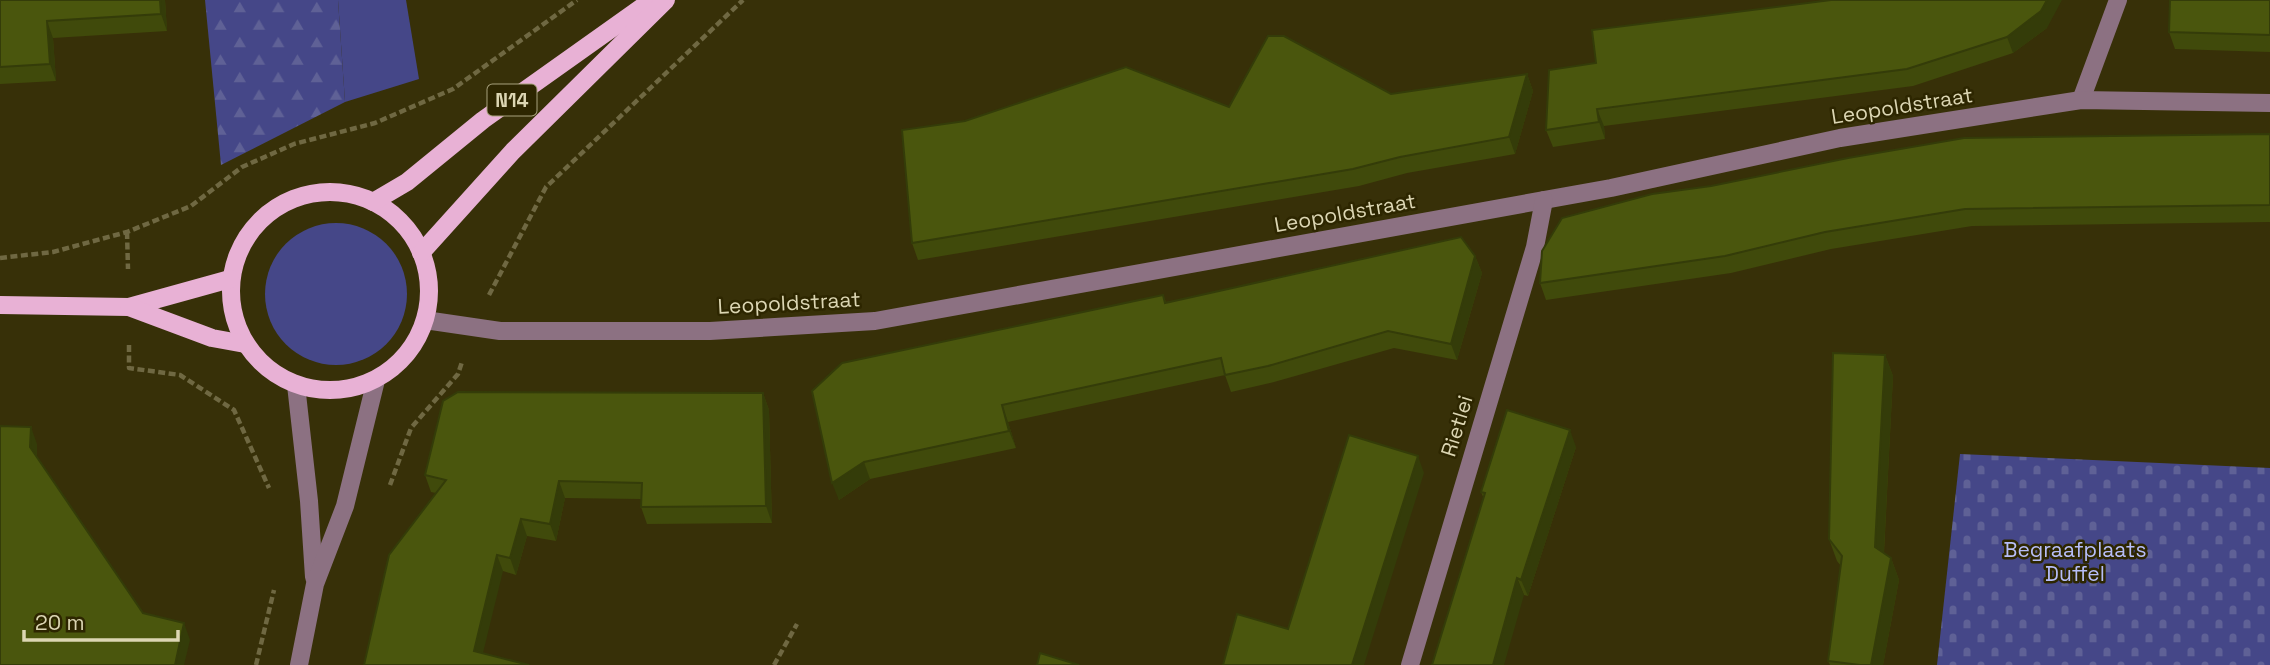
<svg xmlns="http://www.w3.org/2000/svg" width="2270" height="665" font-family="'Space Grotesk',sans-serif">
<defs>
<pattern id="forest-firs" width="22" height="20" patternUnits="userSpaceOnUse" patternTransform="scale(1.75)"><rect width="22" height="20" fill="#454788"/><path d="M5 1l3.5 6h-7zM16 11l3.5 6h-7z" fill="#5f6196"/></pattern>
<pattern id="cemetery-stones" width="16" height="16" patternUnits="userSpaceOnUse" patternTransform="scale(1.75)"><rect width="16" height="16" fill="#454788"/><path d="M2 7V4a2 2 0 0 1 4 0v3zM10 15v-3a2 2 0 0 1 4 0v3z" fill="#5f6196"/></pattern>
</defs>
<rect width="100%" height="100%" fill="#373008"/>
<g fill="#454788">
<polygon points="338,0 406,0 419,79 345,102"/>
<circle cx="336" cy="294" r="71"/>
</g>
<polygon fill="url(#forest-firs)" points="205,0 338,0 345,102 221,165"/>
<polygon fill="url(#cemetery-stones)" points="1960,454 2270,468 2270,665 1937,665"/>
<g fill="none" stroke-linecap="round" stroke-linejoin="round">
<g stroke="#6f6842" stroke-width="4.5" stroke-dasharray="7 3.5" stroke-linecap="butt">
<polyline points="127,232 128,269"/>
<polyline points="0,258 53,252 127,232 191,206 242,167 294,144 375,123 453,89 577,0"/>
<polyline points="489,295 546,187 743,0"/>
<polyline points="129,345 129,368 180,375 234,410 269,488"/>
<polyline points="390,485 411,428 458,374 462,362"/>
<polyline points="256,665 274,590"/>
<polyline points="774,665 797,624"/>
</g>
<g stroke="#8c7182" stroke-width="18">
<polyline points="2081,100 2118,0"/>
<polyline points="425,320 500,331 710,331 875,321 1611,188 1840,138 2081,100 2270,103"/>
<polyline points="296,385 309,501 314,577"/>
<polyline points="299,665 315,584 345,506 376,380"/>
<polyline points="1410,665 1535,247 1544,200"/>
</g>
<g stroke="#e8b1d5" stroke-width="18">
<circle cx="330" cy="291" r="99"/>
<polyline points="373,202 407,182 483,120 652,0"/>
<polyline points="421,253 513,151 666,0"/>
<polyline points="0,305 129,307 230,279"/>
<polyline points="129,307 212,338 245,344"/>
</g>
</g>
<g fill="#404a0b">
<polygon points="0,0 165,0 167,31 53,38 56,81 0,84"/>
<polygon points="2270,0 2270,52 2175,49 2169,32"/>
<polygon points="2047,28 2013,53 1913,86 1604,126 1605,139 1553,147 1546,130 1549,70"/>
<polygon points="1527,74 1533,91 1515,154 1407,173 1359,186 918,260 912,243 1391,94"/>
<polygon points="2270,134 2270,222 1972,226 1831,249 1731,273 1546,300 1540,283"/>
<polygon points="1475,256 1482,273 1457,360 1394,348 1274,382 1231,392 1225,375 1008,422 1016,448 870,479 839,500 812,391 1163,295 1166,302"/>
<polygon points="1885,355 1893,376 1884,553 1891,558 1899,580 1883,665 1830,665 1828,661 1841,566 1837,561 1829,539"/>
<polygon points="763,393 769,410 772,523 647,524 641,507 641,499 565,498 556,541 527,536 516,575 503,571 364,665 436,493 431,492 425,475"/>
<polygon points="1576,447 1528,596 1524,595 1481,492"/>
</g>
<g fill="#343c09">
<polygon points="160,0 165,0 167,31 161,14"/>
<polygon points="2047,0 2062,0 2047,28 2013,53 2007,37"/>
<polygon points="47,21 53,38 56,81 50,64"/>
<polygon points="1527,74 1533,91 1515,154 1509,137"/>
<polygon points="1597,109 1604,126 1605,139 1599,122"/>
<polygon points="1475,256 1482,273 1457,360 1451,344"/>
<polygon points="1885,355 1893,376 1883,569 1875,547"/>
<polygon points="763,393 769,410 772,523 766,506"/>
<polygon points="1002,405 1008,422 1016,448 1009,431"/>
<polygon points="31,427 37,444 37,464 30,447"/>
<polygon points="1570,430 1576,447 1528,596 1521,580"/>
<polygon points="1418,456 1424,473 1364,665 1352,665"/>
<polygon points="864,462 870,479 839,500 832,483"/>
<polygon points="559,481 565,498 556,541 550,524"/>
<polygon points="521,519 527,536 516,575 510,558"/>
<polygon points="497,555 503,571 480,665 474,651"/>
<polygon points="1891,558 1899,580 1883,665 1871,665"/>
<polygon points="1517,578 1524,595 1504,665 1493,665"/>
<polygon points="184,623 190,640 184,665 175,665"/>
</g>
<g fill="#4a560d" stroke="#343c09" stroke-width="2">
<polygon points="0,0 160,0 161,14 47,21 50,64 0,67"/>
<polygon points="1831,0 2047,0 2041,11 2007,37 1907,69 1597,109 1599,122 1546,130 1549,70 1596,63 1592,30"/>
<polygon points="2170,0 2270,0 2270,35 2169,32"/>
<polygon points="1268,36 1284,36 1391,94 1527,74 1509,137 1400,157 1353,169 912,243 902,130 965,121 1126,67 1229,107"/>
<polygon points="2270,134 2270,205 1965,209 1825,232 1725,256 1540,283 1542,251 1562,218 1652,194 1711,186 1848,158 1964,138"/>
<polygon points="1461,237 1475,256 1451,344 1388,331 1268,366 1225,375 1221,358 1002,405 1009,431 864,462 832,483 812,391 842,363 1163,295 1165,303"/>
<polygon points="1833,353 1885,355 1875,547 1891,558 1871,665 1860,665 1828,661 1842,556 1829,539"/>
<polygon points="458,392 763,393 766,506 641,507 642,483 559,481 550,524 521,519 510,558 497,555 474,651 529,665 364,665 389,555 446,480 425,475 443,401"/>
<polygon points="1507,410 1570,430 1521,580 1517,578 1493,665 1432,665 1485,493 1481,492"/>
<polygon points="0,426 31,427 30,447 143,613 184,623 175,665 0,665"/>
<polygon points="1349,435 1418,456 1352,665 1223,665 1237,614 1288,629"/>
<polygon points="1040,653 1079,665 1037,665"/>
</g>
<g text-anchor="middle" stroke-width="5" stroke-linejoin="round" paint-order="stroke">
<rect fill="#2d2600" stroke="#a8a17d" stroke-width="2" x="487.5" y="84.5" width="49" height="31" rx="5"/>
<g font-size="19" font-weight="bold" fill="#dcd6b3">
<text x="512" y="107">N14</text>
</g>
<g font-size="21" fill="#dcd6b3" stroke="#2d2600">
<text transform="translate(1902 106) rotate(-9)" y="7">Leopoldstraat</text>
<text transform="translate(1345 213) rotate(-10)" y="7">Leopoldstraat</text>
<text transform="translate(789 303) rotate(-3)" y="7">Leopoldstraat</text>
<text transform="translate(1457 426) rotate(-73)" y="7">Rietlei</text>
</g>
<g font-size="21" fill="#b7bef8" stroke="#2d2600">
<text x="2075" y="557">Begraafplaats<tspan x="2075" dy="24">Duffel</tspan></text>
</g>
</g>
<path d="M24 630v10h154v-10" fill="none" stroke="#dcd6b3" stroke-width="3.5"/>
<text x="35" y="630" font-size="21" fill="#dcd6b3" stroke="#2d2600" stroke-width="5" paint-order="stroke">20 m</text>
</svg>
